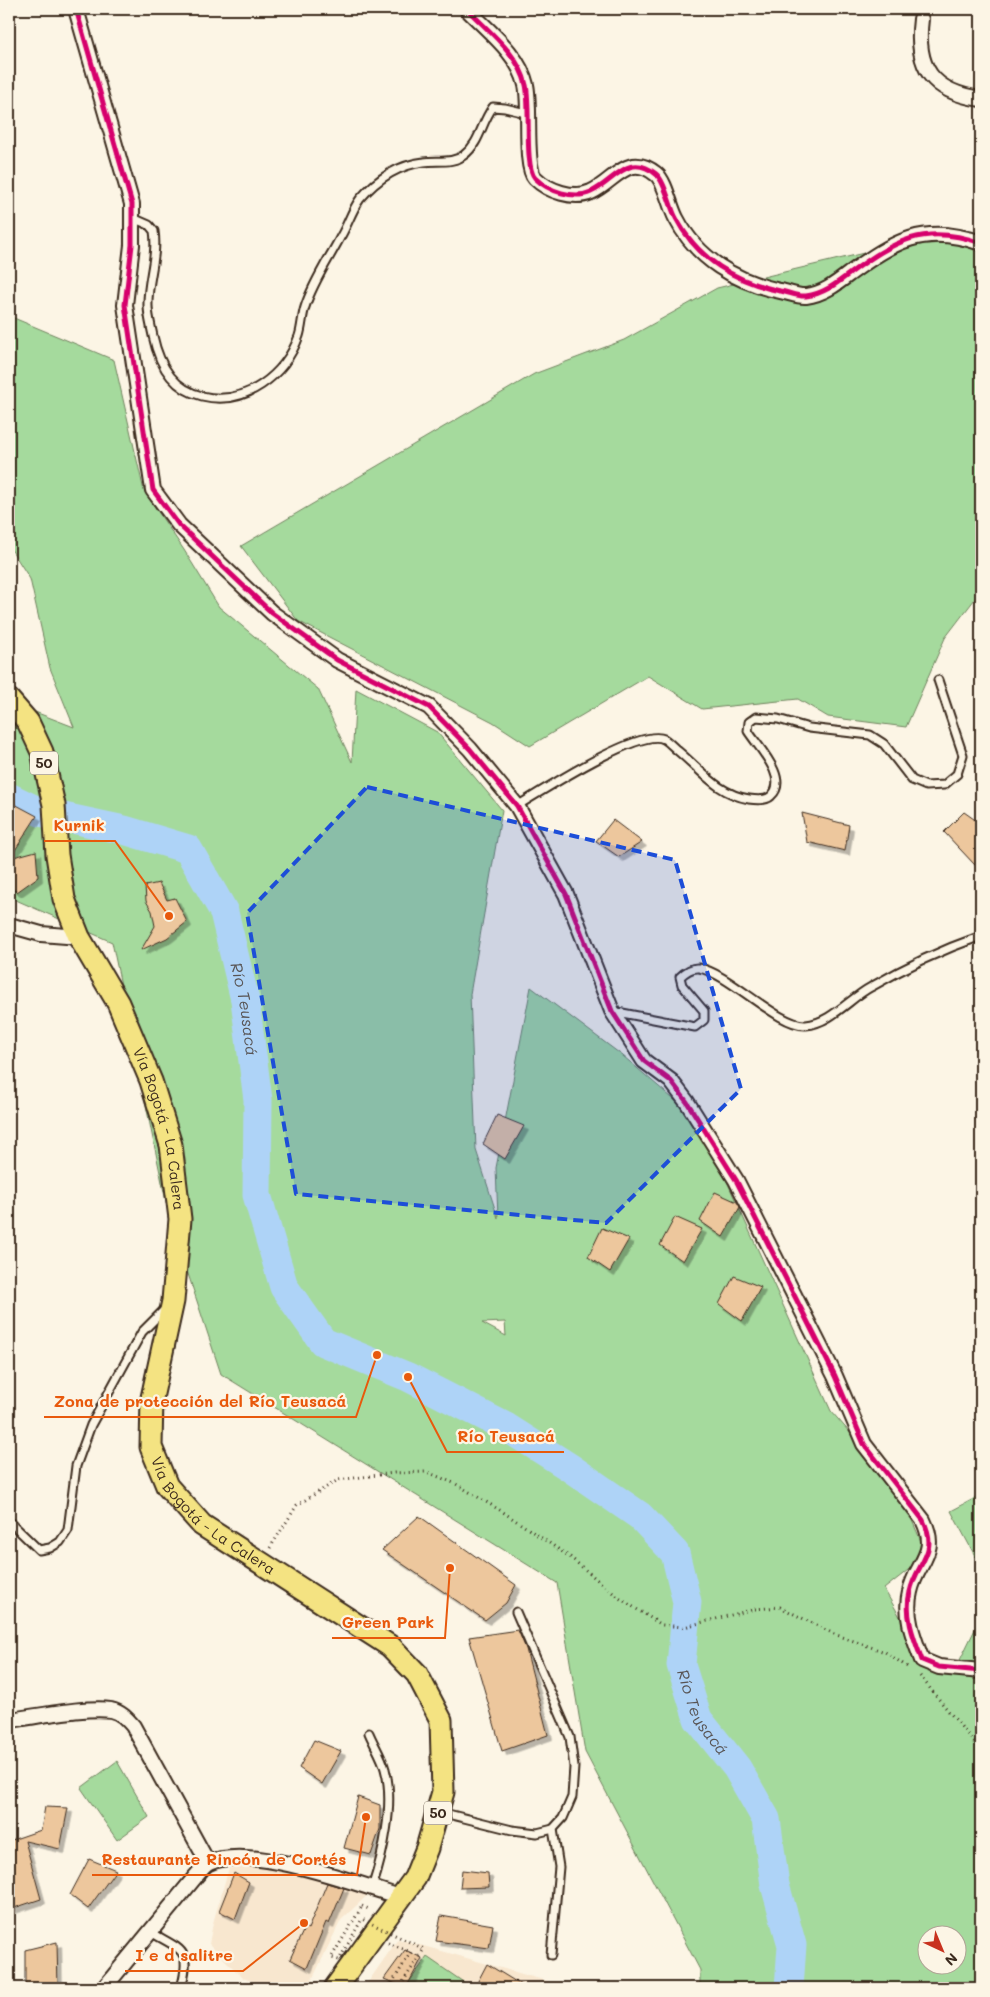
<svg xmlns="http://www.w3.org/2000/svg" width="990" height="1997" font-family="Mali,sans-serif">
<defs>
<filter id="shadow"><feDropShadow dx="4.5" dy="4.5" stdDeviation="0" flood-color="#0004"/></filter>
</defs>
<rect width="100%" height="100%" fill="#fcf5e5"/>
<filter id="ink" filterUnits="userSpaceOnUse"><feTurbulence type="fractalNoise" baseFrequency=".02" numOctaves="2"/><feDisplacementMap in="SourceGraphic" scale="10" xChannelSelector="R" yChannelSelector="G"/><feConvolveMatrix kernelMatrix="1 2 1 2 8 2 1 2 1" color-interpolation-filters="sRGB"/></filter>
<g filter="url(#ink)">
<g fill="#f8e7cf">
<polygon points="272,1865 373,1890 341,1920 308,1988 273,1988 243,1978 209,1944 213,1923 229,1868"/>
<polygon points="398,1939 456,1955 571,1988 364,1988"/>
</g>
<g fill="#a5da9d" stroke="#70825e" fill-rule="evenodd">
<polygon points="974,240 981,259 981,591 945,638 906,727 828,717 798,699 702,709 648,676 530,746 493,722 298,621 241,546 534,374 624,340 717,288 885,248"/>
<path d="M9,316L114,360L144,491L184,550L219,607L318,689L352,762L356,689L437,732L502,810L470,994L476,1150L498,1218L496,1168L531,987L623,1056L700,1122L831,1411L898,1488L927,1555L884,1589L926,1662L981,1675V1988H700V1970L585,1752L557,1583L221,1374L169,1216L112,942L9,897V702L74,727L50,668L30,579L9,546ZM505,1322L506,1336L482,1323ZM928,1934H958V1964H928Z"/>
<polygon points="981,1495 981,1567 951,1511"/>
<polygon points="981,1617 981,1672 960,1660"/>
<polygon points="117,1761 149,1817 117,1840 81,1788"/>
<polygon points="427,1957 472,1988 405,1988"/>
</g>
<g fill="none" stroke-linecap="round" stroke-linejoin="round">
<path stroke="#aed3f7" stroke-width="29" id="s1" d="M9,797L40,812L124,830L188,849L224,912L245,1000L258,1100L257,1195L284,1287L323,1342L408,1377L506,1427L569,1467L640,1516L675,1553L687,1602L681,1665L698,1719L737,1768L766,1819L775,1885L792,1945L789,1988"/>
</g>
<g fill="#edc79d" stroke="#3b2a1e" filter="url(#shadow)">
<polygon points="9,801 37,816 10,858 36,851 38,877 17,892 9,886"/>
<polygon points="964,812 981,824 981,854 975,865 944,832"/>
<polygon points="802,813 849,825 845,851 807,842"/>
<polygon points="613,820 642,842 619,857 596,841"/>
<polygon points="159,883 167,900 175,898 187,922 167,938 141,950 155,926 152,911 146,901 145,886"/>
<polygon points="497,1115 524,1126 505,1159 483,1144"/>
<polygon points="715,1192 737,1202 740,1207 723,1237 700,1221"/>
<polygon points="675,1217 702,1229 683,1261 660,1245"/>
<polygon points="602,1228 629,1239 610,1272 588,1257"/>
<polygon points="734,1276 761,1287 742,1321 719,1304"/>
<polygon points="419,1516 516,1585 506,1603 485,1620 382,1550"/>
<polygon points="518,1630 526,1649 548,1735 502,1751 469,1637"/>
<polygon points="314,1740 341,1751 322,1784 299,1768"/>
<polygon points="358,1797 380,1805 380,1829 371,1855 344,1848"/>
<polygon points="45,1807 68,1808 60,1849 25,1841 41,1899 11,1909 9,1841 41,1830"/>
<polygon points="89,1859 116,1870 88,1909 70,1895"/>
<polygon points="462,1870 488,1873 489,1887 460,1888"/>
<polygon points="234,1873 249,1882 235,1919 219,1911"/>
<polygon points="327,1883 344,1888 329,1924 326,1922 307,1968 290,1959 305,1927 308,1929"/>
<polygon points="441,1916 493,1925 489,1948 436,1941"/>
<polygon points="57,1942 58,1988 25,1988 25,1950"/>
<polygon points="405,1950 422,1958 406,1988 384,1979"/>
<polygon points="487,1964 526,1988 485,1988 477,1983"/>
</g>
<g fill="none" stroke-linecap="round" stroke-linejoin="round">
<g stroke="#3b2a1e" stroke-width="11">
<g id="lane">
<path d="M133,218L149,225L154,231C158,257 147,281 148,306C148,315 151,326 153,336C159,364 172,389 202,396C245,407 285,375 299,336C302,327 302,316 305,307C313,282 329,259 341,236C348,224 352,210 360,199C377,179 397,165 424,162C437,160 453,164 464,155C480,143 481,123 493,107L505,108L530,114"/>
<path d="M517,806C542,791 640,727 664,739C669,742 674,748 678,751C702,771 718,794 749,799C756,800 766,801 771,796C790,779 758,747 748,731L749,722L756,717L778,719L809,728L870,735L884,744L912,780L926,786L944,785L957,774L963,755L938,680"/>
<path d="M612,1011L695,1027L704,1020V1011L682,985L680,977C685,972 691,967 699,968C729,973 779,1027 806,1025C831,1023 850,998 871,987C905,967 944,949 981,936"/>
<polyline points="9,1521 39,1550 50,1548 60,1542 68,1530 76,1466 91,1425 142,1332 164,1310"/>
<path d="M369,1733C374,1745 382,1757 385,1769C395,1803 383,1855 372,1888"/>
<polyline points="440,1812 512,1830 537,1833 553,1829 563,1818 572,1797 574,1767 570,1737 516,1612"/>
<path d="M149,1931C182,1951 192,1948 181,1988"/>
<polyline points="551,1955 559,1867 553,1829"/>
</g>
</g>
<g stroke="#3b2a1e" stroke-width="18">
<g id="street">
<path d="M76,9L132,204V245L125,305L153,490L179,525L272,613L337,660L429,707L470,749L517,806L566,894L612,1011L644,1061L671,1081L687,1102L736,1180L835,1376L864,1444L923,1520C940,1554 916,1562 910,1592C904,1615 914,1639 922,1660L939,1667L981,1671"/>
<path d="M467,9C488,31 519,54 526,85C531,106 524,167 535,178C548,191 574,200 591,192C614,182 628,151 656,174C665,181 670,207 676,218C697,259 736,282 780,291C788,292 798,297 806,296C823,294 836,284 849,274C894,241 924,223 981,243"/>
<path d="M921,19C915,68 932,92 981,99"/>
<polyline points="9,925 41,934 79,937"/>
<path d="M9,1720C34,1717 88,1706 111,1710C121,1712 127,1719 133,1726L208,1863"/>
<path d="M104,1988L196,1876C200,1872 204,1865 209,1863C249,1843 358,1884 400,1897"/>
</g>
</g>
<g stroke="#3b2a1e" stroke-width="25">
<g id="primary">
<path id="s2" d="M9,700L28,722L42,752L54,805L57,855L64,899L79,937L118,1003L151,1081L171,1145L180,1219L173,1301L152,1398L151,1447L167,1486L202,1525L390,1646L417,1674L441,1720L443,1792L427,1848L415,1878L335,1988"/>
</g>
</g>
<g stroke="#3b2a1e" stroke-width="3" stroke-dasharray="1 4" stroke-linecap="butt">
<polyline points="270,1548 297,1505 338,1480 394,1473 427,1472 456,1484 503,1512 570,1557 619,1598 662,1625 684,1627 755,1609 780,1607 834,1634 885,1652 909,1668"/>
<polyline points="920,1676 981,1751"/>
<polyline points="362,1906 371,1910"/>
<polyline points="388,1943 411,1952 389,1988"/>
</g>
<use href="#lane" stroke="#fcf5e5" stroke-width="7"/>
<use href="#street" stroke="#fcf5e5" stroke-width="14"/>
<use href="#primary" stroke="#f4e382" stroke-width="21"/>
<polyline stroke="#3b2a1e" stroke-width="3" stroke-dasharray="1 4" stroke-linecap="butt" points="361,1908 331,1958 339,1960 362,1919 424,1949 399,1988"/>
<g stroke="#fcf5e5" stroke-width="8">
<g id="cycleway">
<path d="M76,9L132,204V245L125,305L153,490L179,525L272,613L337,660L429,707L470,749L517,806L566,894L612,1011L644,1061L671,1081L687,1102L736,1180L835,1376L864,1444L923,1520C940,1554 916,1562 910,1592C904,1615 914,1639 922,1660L939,1667L981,1671"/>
<path d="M467,9C488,31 519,54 526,85C531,106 524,167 535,178C548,191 574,200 591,192C614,182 628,151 656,174C665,181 670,207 676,218C697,259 736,282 780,291C788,292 798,297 806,296C823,294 836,284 849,274C894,241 924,223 981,243"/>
</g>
</g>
<use href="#cycleway" stroke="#d6006c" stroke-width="5"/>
</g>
</g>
<path fill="#1d4ed8" fill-opacity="0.2" stroke="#1d4ed8" stroke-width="4" stroke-dasharray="10 6" stroke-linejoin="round" d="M367,787L675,860L741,1089L606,1223L296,1194L247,913Z"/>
<g text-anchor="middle" stroke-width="4.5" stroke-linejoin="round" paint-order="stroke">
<g fill="#fcf5e5" stroke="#75675a" stroke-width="1">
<rect x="30" y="751.5" width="28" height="23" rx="4"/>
<rect x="424" y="1801.5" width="28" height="23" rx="4"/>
</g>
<g font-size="14" font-weight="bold" fill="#3b2a1e">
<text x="44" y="768">50</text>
<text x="438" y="1818">50</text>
</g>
<g font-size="15" fill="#3b2a1e" stroke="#fcf5e5">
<text dy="5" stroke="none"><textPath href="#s2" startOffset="462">Vía Bogotá - La Calera</textPath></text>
<text dy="5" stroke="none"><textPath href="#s2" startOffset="881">Vía Bogotá - La Calera</textPath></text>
</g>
<g font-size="16" font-style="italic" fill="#585454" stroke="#fcf5e5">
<text dy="6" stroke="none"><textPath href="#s1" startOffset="359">Río Teusacá</textPath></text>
<text dy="6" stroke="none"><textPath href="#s1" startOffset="1289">Río Teusacá</textPath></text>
</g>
</g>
<path fill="none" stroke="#e8590c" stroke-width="2" d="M169 916L115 841H44M377 1355L356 1417H44M408 1377L447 1452H564M450 1568L445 1638H332M366 1817L357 1875H92M304 1923L243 1971H125"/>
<g fill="#e8590c" stroke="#fcf5e5" stroke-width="2">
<circle cx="169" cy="916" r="5"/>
<circle cx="377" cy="1355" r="5"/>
<circle cx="408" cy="1377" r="5"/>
<circle cx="450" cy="1568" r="5"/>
<circle cx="366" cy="1817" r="5"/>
<circle cx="304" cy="1923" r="5"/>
</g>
<g font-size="16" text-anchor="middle" font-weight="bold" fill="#e8590c" stroke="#fcf5e5" stroke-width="4.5" stroke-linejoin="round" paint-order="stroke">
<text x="79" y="831">Kurnik</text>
<text x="200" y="1407">Zona de protección del Río Teusacá</text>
<text x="506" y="1442">Río Teusacá</text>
<text x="388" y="1628">Green Park</text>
<text x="224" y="1865">Restaurante Rincón de Cortés</text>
<text x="184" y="1961">I e d salitre</text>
</g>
<rect width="990" height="1997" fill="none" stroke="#fcf5e5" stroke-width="30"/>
<rect x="15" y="15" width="960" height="1967" fill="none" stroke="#3b2a1e" stroke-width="2" filter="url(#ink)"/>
<g transform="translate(942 1950) rotate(136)"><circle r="24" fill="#fcf5e5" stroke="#afa495"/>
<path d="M0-4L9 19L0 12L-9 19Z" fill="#c8321e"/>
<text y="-8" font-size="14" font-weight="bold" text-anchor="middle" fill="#3b2a1e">N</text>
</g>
</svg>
